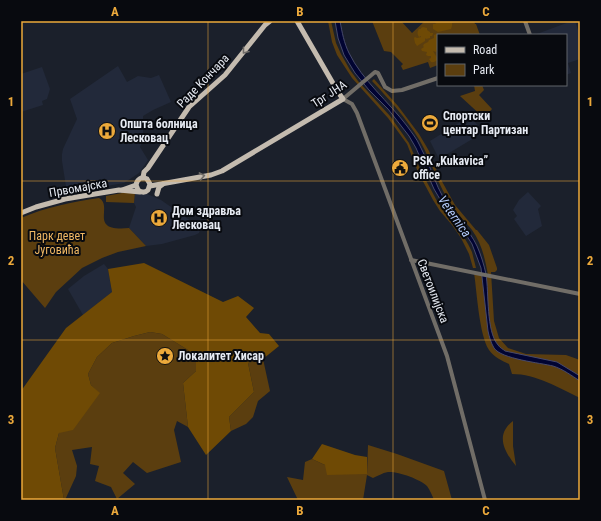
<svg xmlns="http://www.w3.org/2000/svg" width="601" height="521" font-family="'Roboto Condensed',sans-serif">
<rect width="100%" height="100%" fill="#1b202b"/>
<g fill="#22293a">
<polygon points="572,21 575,21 580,36 580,59 568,63 571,73 566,75 566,35 534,35"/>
<polygon points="118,66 127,82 138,76 151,78 159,75 171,102 153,110 143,116 143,139 140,147 148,160 139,173 124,183 67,193 62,161 62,154 63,149 77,119 70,99"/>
<polygon points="42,67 50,89 47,99 42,101 43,105 21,112 21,74"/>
<polygon points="472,119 484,132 439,159 430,141 462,121 464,126"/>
<polygon points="135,192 145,193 161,200 198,226 200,230 199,233 195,235 162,244 146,246 129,228 136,207 134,203"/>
<polygon points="528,192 541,206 538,209 542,226 526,236 514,219 517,216 513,210 519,200"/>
<polygon points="104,264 108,269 112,292 83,315 68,289 84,276"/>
</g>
<g fill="#5b3e0f">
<polygon points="328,21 331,21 336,43 341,54 350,70 358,81 390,116 409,143 421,171 438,203 456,224 468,244 472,252 476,268 473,268 469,254 461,238 452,225 440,211 433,200 418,172 407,144 388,118 352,78 337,55 332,42"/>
<polygon points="372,21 401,21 412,33 425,21 474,21 475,24 476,24 480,35 438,35 438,65 430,68 428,62 403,70 401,66 403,64 391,52 384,51"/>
<path d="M374,79L398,106L419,134L429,151L439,176L455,205L476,230H477L489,245L497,268V270L495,272H491L494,321L499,338L508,348L526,354L566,355L580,360V398C559,388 536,374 512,374L509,364C502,361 494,357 489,350C479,334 477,292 474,273L488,275C485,259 482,244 472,230C466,222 458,215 452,206C438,186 432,162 420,141C407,119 389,99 372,81Z"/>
<polygon points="474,85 482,85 484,90 479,95 492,109 484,118 460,96 475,91"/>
<polygon points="135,192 134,203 106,202 106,196 122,193"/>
<path d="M99,198C114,206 87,232 129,228L146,246L118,252L102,258L82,268L56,292L45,308L21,280V218C46,207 72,202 99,198Z"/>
<polygon points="150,332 162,334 188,350 196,361 196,371 183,383 188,427 177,421 174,430 181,462 147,473 133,462 123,473 135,484 117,499 111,487 95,481 99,466 90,464 92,447 72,450 77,466 76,476 65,500 64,500 55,448 59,433 99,393 91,385 88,374 97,357 112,343 134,336"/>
<polygon points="263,359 270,391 258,401 253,417 246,424 231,431 229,417 254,392 248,363"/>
<path d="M513,421V446L516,466C504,451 495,435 513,421Z"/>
<path d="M368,445L397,454L444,471L452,500H434C432,495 430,490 427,486C420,479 397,471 388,472C382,473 378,476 373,478L367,475L363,500H298L287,477L303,480L305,462L312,459L325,465L367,474Z"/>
</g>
<g fill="#6f4a05">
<polygon points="434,21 455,21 452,23 452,26 451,29 438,32 433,29 433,24 436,24"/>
<path d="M423,27L427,28V30L430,32V33H433V34L432,36H430V38L426,39L425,38V41L417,46L415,43L414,38L415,37L417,38L421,37V36L419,37C417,34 417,32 419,29H421V28Z"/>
<path d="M436,34L439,35H438V48L437,49L436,52L433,51L438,59C436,61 434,63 431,62L429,59L431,58V56H428L426,55L427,52L422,51L421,49L424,47L423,46L424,44L428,42L429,40L434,38V35Z"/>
<polygon points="144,263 223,302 238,296 254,308 246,317 260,333 269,334 279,346 263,359 248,363 254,392 229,417 231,431 206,455 188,427 183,383 196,371 196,361 188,350 162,334 150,332 134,336 112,343 97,357 88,374 91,385 100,393 73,430 59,433 55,448 64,500 21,500 21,391 66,328 112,292 108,269"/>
<polygon points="322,444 355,455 367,457 367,474 327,475 325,465 312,459"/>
</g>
<path fill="#010432" stroke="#46496c" d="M335,21H340C342,32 344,43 349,53C362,80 389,102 407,126C412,133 417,139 420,146C430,164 435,184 445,201C455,217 469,229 477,246C481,255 484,265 486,274C489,293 486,331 498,345C500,348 503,349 505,351L557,362L580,376V381C572,376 563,369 553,366C541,363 501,359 494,348C491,343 489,336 488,331L481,268L472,244L457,221L444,206L434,189L416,148L409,136L388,109L369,90L355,73L344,55L338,38Z"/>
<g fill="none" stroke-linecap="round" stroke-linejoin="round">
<g stroke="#716d67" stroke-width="4">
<polyline points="525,21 530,35"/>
<polyline points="438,78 402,90 392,91 385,87 378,73 375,72 343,99 352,104 357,113 447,356 485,500"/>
<polyline points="411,260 580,294"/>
</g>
<g stroke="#c4bbaf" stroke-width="5">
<polyline points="143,178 144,172 148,168 189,107 225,75 265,25 270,21"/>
<polyline points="150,186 211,175 222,171 343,99 338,92 297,21"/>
<path d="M122,190L136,185C137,179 142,176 147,179L150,184L148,190C145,193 142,193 138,190L136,185"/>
<polyline points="157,194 159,187 163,184"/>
<polyline points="21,213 36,207 65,199 119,190 140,192"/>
</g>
</g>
<defs><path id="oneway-chevron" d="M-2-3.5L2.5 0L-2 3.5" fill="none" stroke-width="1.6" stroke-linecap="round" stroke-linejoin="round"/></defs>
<g stroke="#6f6b67">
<use href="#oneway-chevron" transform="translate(245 51) rotate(128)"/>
<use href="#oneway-chevron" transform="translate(202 176) rotate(-11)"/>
</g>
<path fill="none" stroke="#eca93b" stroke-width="1" stroke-opacity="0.55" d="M208,21V500M393,21V500M21,181H580M21,340H580"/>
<defs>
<g id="stadium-disc" transform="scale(0.9)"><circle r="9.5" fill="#eca93b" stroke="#080a0f"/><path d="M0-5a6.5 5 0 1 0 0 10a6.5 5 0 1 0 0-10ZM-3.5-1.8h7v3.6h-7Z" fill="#111"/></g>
<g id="hospital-disc" transform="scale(0.9)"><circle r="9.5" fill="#eca93b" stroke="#080a0f"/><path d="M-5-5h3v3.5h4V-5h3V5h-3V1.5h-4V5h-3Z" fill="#111"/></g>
<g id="civic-disc" transform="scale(0.9)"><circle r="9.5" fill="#eca93b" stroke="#080a0f"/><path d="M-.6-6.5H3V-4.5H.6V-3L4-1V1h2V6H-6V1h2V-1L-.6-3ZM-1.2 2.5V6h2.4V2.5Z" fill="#111"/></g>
<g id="sight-disc" transform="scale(0.9)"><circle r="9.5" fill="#eca93b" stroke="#080a0f"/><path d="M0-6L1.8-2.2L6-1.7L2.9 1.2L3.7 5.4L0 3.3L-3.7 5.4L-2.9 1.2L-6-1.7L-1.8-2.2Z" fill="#111"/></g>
</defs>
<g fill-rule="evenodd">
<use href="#stadium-disc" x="430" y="123"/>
<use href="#hospital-disc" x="107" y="131"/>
<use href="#civic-disc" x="400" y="168"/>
<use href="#hospital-disc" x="159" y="218"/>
<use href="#sight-disc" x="165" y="356"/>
</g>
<g text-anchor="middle" stroke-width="4" stroke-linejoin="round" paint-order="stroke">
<g font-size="12" fill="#e6eaf2" stroke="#080a0f">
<text transform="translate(203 81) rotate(-46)" y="4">Раде Кончара</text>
<text transform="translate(329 94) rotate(-33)" y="4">Трг ЈНА</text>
<text transform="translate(78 188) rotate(-10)" y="4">Првомајска</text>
<text transform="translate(433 291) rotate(69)" y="4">Светоилијска</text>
</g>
<g font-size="12" font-weight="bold" fill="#e6eaf2" stroke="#080a0f" text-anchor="start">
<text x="443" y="120">Спортски<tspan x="443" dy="14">центар Партизан</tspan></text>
<text x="120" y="128">Општа болница<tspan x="120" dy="14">Лесковац</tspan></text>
<text x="413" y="165">PSK „Kukavica”<tspan x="413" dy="14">office</tspan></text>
<text x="172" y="215">Дом здравља<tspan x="172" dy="14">Лесковац</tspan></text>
<text x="178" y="360">Локалитет Хисар</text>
</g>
<g font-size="12" fill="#f0b864" stroke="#080a0f">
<text x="57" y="240">Парк девет<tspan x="57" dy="14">Југовића</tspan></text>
</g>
<g font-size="13" font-style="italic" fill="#b3cafa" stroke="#080a0f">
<text transform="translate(455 216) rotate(55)" y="5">Veternica</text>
</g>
</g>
<rect width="601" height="521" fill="none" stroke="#080a0f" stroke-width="44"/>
<rect x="437" y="34" width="130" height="52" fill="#080a0f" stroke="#61646a"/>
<rect x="445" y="47" width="20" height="6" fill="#c4bbaf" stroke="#61646a"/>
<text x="473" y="54" font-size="12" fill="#e6eaf2">Road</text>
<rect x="445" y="64" width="20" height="12" fill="#5b3e0f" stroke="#61646a"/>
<text x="473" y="74" font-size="12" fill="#e6eaf2">Park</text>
<rect x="22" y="22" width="557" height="477" fill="none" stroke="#eca93b" stroke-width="1.5"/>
<g font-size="13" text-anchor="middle" font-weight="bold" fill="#eca93b">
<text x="115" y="16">A</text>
<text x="300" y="16">B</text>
<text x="486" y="16">C</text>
<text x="11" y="106">1</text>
<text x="590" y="106">1</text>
<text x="11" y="265">2</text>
<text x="590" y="265">2</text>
<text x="11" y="424">3</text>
<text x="590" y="424">3</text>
<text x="115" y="515">A</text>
<text x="300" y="515">B</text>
<text x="486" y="515">C</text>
</g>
</svg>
